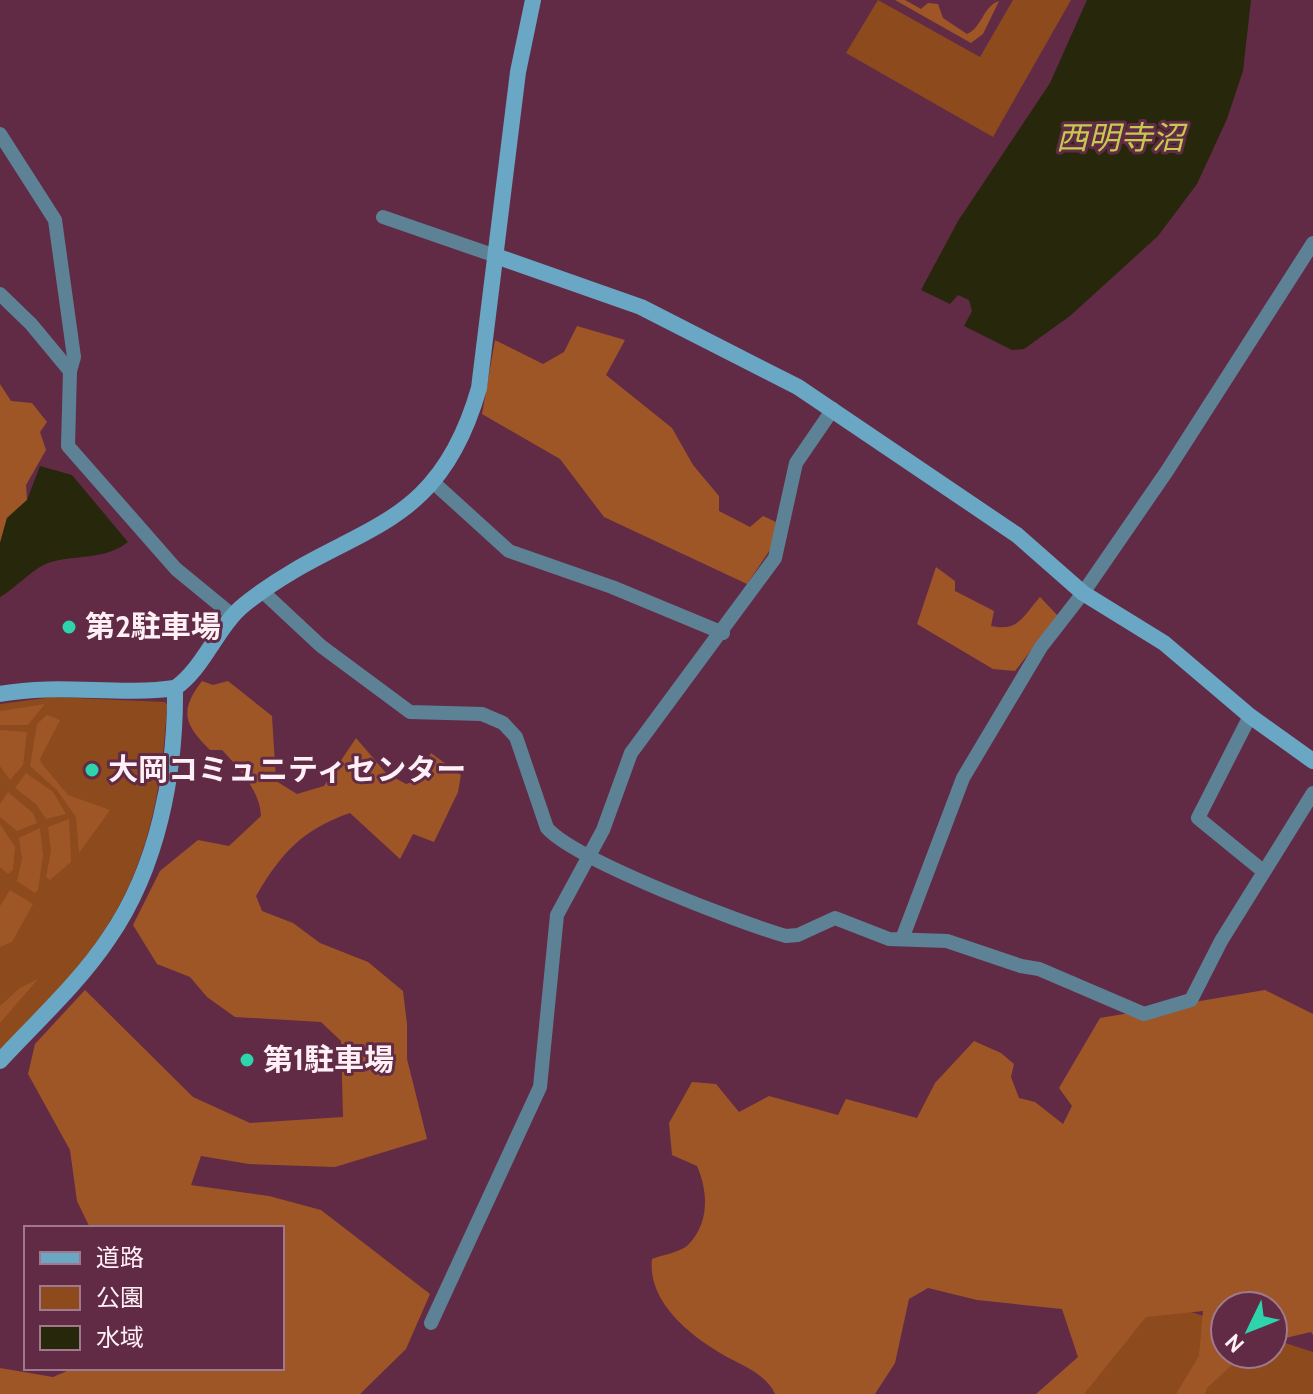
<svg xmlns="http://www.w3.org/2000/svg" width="1313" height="1394" font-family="Cabin,'Noto Sans JP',sans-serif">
<rect width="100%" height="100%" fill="#612b46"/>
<g fill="#8d4a1d">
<polygon points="878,0 980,57 1013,0 1071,0 993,137 846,53"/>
<path d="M53,697L165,702L167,705C161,807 143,890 75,970C52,998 25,1023 0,1050V704Z"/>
<polygon points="1145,1297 1225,1323 1225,1354 1273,1354 1273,1339 1313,1352 1313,1394 1045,1394"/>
</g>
<g fill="#9f5626">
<path d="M895,0H905L921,9L928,3L938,4L943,18L967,34C982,28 983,6 999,1L983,34L971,43Z"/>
<polygon points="577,326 625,340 606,375 672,428 693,465 719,496 719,511 750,527 763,516 776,522 772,547 747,584 604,517 560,459 482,414 495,340 543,364 564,352"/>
<polygon points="0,384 11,401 32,403 47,422 40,432 46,450 26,485 27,500 7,518 0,543"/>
<path d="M936,567L955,581V591L994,611L991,626C1019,632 1023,616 1040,597L1058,616L1015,671L993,669L917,624Z"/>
<path d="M202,681L213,685L228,681L272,716L276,781L297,794L324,786L356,738L386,773L406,784L419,780L431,753L461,775L458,792L434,842L413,834L400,859L350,813C303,829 281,853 256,896L262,911L293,923L320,943L368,962L403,991L407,1024V1059L427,1139L335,1167L249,1164L201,1156L191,1185L269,1196L321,1210L430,1294L406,1349L360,1394H0V1368L53,1377L74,1368H282V1228H90L77,1201L70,1150L28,1074L35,1044L85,990L193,1097L250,1123L343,1117L341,1041L321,1022L235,1017L207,997L190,977L157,964L133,925L160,871L198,840L229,846L261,816C260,791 239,768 222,750H210C184,724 179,711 202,681Z"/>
<polygon points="45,704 28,725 0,725 0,711"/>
<polygon points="47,715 60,720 40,759 42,764 68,795 110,810 79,853 76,817 57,790 30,766 37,724"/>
<polygon points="0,730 27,732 23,765 10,780 0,766"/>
<polygon points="26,773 53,792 66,814 46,819 36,804 15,788"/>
<polygon points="8,792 33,813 37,823 17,831 0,817 0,804"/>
<polygon points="69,819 71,862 50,880 46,877 51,851 48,827"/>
<polygon points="0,824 15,847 13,870 8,874 0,867"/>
<polygon points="40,828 43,856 38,890 35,893 17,881 22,859 19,838"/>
<polygon points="10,890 33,904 12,942 0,947 0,906"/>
<polygon points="38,979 0,1023 0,1006 20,988"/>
<path d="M1265,990L1313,1014V1335L1311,1332L1273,1341V1306H1225V1354H1244L1207,1388L1205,1394H1176L1199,1356L1203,1311L1146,1317L1084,1394H1036L1078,1357L1062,1309L977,1300L928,1288L909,1299L895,1363L875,1394H775C768,1376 744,1366 727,1357C693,1338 647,1303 652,1259C662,1255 681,1252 688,1245C710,1223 708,1191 697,1166L672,1155L669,1123L692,1082L716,1084L739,1112L769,1096L838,1115L846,1099L917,1118L935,1083L974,1041L1001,1053L1014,1064L1011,1077L1019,1098L1035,1102L1063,1124L1072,1106L1059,1088L1100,1018Z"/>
</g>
<g fill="#27270b">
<polygon points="1087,0 1251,0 1243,71 1227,119 1197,184 1158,236 1070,316 1024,349 1012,350 964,326 972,311 969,300 958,295 950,304 921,290 958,221 1050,83"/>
<path d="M40,466L72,475L128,542C104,561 75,554 48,563C32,569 16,588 0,597V543L7,518L27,500Z"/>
</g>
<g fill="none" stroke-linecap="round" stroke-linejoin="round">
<g stroke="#5d8296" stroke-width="14">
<polyline points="0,134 55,220 74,357 70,371 68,446 176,569 232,615"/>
<polyline points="383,217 496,256"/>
<polyline points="0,294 31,324 70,371"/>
<polyline points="434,483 509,551 612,587 723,633"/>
<path d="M262,591L321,646L410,712L482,714L503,723L516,737L547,828C575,860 740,923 786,936L798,935L835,918L889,939L947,941L1021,966L1039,969L1144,1014L1191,1000L1221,941L1313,793"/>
<polyline points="1250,716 1198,818 1263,871"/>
<polyline points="902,939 963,778 1041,647 1083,593 1167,471 1313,243"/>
<polyline points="431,1323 540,1087 557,915 603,830 631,753 775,558 796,463 833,409"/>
</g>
<g stroke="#69a7c5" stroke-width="16">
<polyline points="496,256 641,307 798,387 1017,535 1083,593 1164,643 1250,716 1313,761"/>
<path d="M0,694C59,683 117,696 175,688C205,667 217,626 245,604C348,522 436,539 479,388L518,72L533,0"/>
<path d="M0,1061C37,1021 79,983 109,938C158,867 176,773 175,688"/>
</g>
</g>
<g fill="#2ed4ab" stroke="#612b46" stroke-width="3">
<circle cx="69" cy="627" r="8"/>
<circle cx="92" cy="770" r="8"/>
<circle cx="247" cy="1060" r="8"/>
</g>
<g text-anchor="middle" stroke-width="6" stroke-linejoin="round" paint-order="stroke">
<g font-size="30" font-weight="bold" fill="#fff0f6" stroke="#612b46" text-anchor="start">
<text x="85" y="637">第2駐車場</text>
<text x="108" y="780">大岡コミュニティセンター</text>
<text x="263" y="1070">第1駐車場</text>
</g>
<g font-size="32" font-style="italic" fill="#c5c94e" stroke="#612b46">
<text x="1120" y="149">西明寺沼</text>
</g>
</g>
<rect x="24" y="1226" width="260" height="144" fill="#612b46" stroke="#a07a8c" stroke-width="2"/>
<rect x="40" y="1252" width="40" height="12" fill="#69a7c5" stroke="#a07a8c" stroke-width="2"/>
<text x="96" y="1266" font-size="24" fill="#fff0f6">道路</text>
<rect x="40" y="1286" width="40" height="24" fill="#8d4a1d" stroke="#a07a8c" stroke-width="2"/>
<text x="96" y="1306" font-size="24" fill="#fff0f6">公園</text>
<rect x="40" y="1326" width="40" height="24" fill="#27270b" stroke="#a07a8c" stroke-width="2"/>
<text x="96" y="1346" font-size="24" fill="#fff0f6">水域</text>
<g transform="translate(1249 1330) rotate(227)"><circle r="38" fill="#612b46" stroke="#a07a8c" stroke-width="2"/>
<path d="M0-6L14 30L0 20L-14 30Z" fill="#2ed4ab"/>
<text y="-12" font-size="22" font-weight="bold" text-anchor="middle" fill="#fff0f6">N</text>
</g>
</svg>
